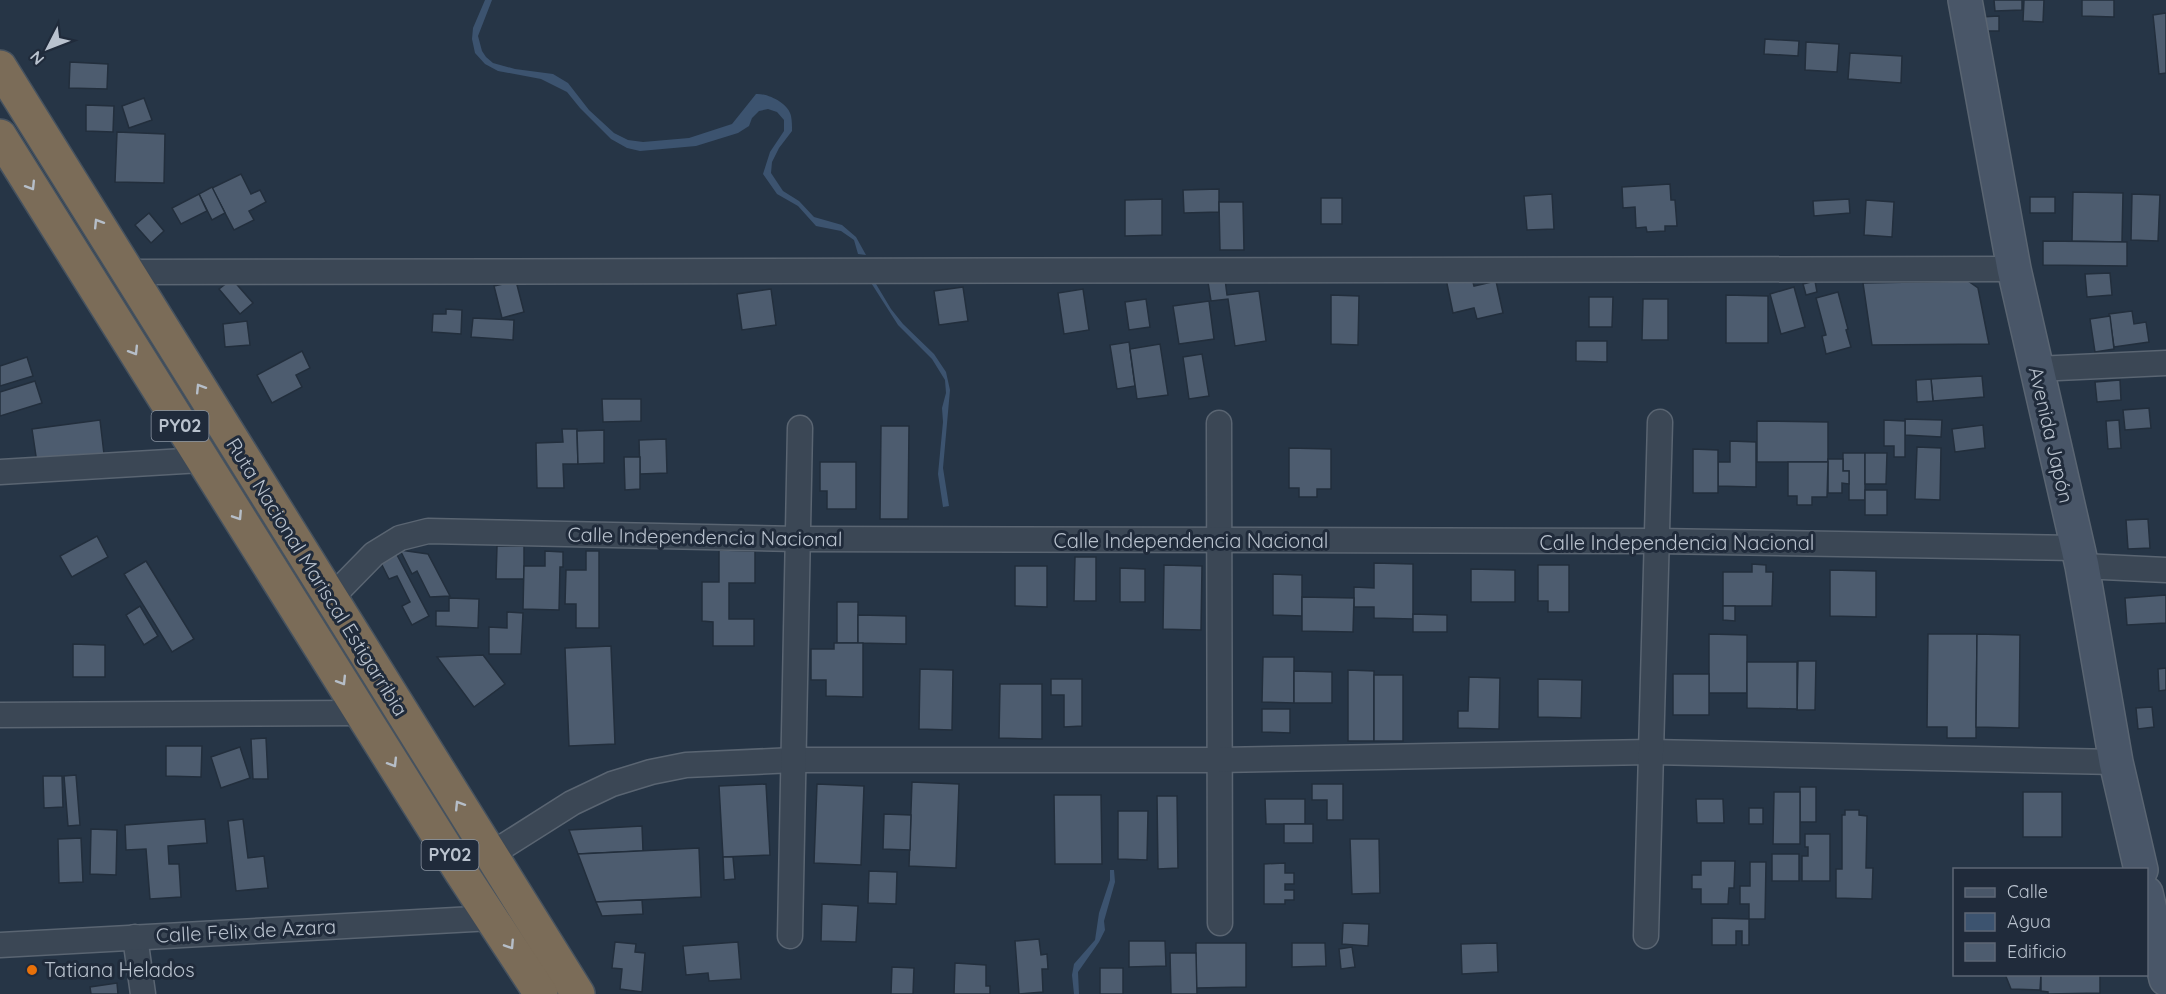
<svg xmlns="http://www.w3.org/2000/svg" width="2166" height="994" font-family="Quicksand,sans-serif">
<rect width="100%" height="100%" fill="#263546"/>
<g fill="#3c536f">
<path d="M485,0H492L478,36L482,51L486,57L493,63L515,69L553,74L568,83L589,110L614,133L628,140L643,142L689,138L732,124L756,94C768,93 789,104 791,116C792,121 792,126 792,131L779,148L772,162L771,173L783,191L799,201L814,217L842,225L856,237L866,255L858,254L854,240L841,231L816,226L798,206L777,194L763,174L770,152L784,131V120L777,112L768,109L759,111L752,118L749,126L738,133L696,146L640,151L627,148L611,139L580,108L567,92L541,79L498,71L485,64L475,53L472,39L473,28Z"/>
<polygon points="868,278 873,279 891,309 903,324 934,354 946,372 950,390 943,468 949,506 943,507 938,474 943,422 942,408 946,393 945,380 932,359 898,325"/>
<polygon points="1110,870 1114,870 1115,882 1104,921 1105,930 1099,942 1078,972 1079,994 1074,994 1072,975 1074,964 1095,940 1099,913 1110,880"/>
</g>
<g fill="#4d5c6f" stroke="#222e3c" stroke-width="1.5">
<polygon points="1994,0 2022,0 2022,10 1995,11"/>
<polygon points="2024,0 2044,0 2043,22 2023,21"/>
<polygon points="2082,0 2114,0 2114,17 2082,16"/>
<polygon points="2166,13 2166,73 2159,74 2153,15"/>
<polygon points="1999,16 1999,31 1980,31 1980,17"/>
<polygon points="1765,39 1799,41 1798,56 1764,54"/>
<polygon points="1806,42 1839,44 1837,72 1805,70"/>
<polygon points="1850,53 1902,56 1901,83 1848,79"/>
<polygon points="70,62 108,64 107,89 69,88"/>
<polygon points="144,98 152,120 129,128 122,106"/>
<polygon points="86,105 114,106 113,132 86,131"/>
<polygon points="117,132 165,134 164,183 115,182"/>
<polygon points="241,174 251,194 260,190 266,202 249,211 254,220 234,230 212,188"/>
<polygon points="1670,184 1671,200 1675,200 1677,226 1665,226 1665,231 1647,232 1646,227 1636,228 1635,207 1623,208 1622,187"/>
<polygon points="212,187 225,213 212,220 199,194"/>
<polygon points="1219,189 1219,212 1184,213 1183,190"/>
<polygon points="2073,192 2123,193 2122,242 2072,241"/>
<polygon points="199,194 207,211 181,224 172,208"/>
<polygon points="1552,194 1554,229 1527,230 1524,196"/>
<polygon points="2132,194 2160,195 2158,241 2131,240"/>
<rect x="2030" y="197" width="25" height="16"/>
<rect x="1321" y="198" width="21" height="26"/>
<polygon points="1162,199 1162,235 1125,236 1125,200"/>
<polygon points="1849,199 1850,213 1814,216 1813,201"/>
<polygon points="1866,200 1894,202 1892,237 1864,235"/>
<polygon points="1219,202 1243,202 1244,250 1220,250"/>
<polygon points="149,213 164,231 151,243 135,225"/>
<polygon points="2043,241 2127,242 2127,266 2043,265"/>
<polygon points="2110,273 2112,295 2087,297 2085,274"/>
<polygon points="1471,274 1474,286 1496,281 1503,313 1477,319 1474,308 1453,313 1446,279"/>
<polygon points="232,279 253,303 240,314 219,289"/>
<polygon points="1225,279 1227,295 1259,291 1266,341 1235,346 1228,299 1211,301 1208,282"/>
<polygon points="516,281 524,312 502,318 494,286"/>
<polygon points="1815,281 1817,292 1806,295 1803,284"/>
<polygon points="1968,281 1978,288 1989,344 1872,345 1863,283"/>
<polygon points="963,287 968,321 939,325 934,291"/>
<polygon points="1794,287 1805,327 1781,334 1770,294"/>
<polygon points="771,289 776,325 742,330 737,294"/>
<polygon points="1083,289 1089,330 1064,334 1058,293"/>
<polygon points="1838,292 1848,329 1846,330 1851,347 1826,354 1822,336 1826,335 1816,298"/>
<polygon points="1331,295 1359,296 1358,345 1331,344"/>
<polygon points="1726,295 1768,296 1768,343 1726,343"/>
<polygon points="1589,297 1613,297 1612,327 1589,327"/>
<polygon points="1146,299 1150,327 1129,330 1125,302"/>
<polygon points="1643,299 1668,299 1668,340 1642,340"/>
<polygon points="1209,301 1214,339 1179,344 1173,306"/>
<polygon points="446,309 462,310 461,334 432,332 433,314 446,314"/>
<polygon points="2132,311 2134,324 2146,322 2149,342 2114,347 2109,314"/>
<polygon points="2110,316 2114,349 2095,352 2090,319"/>
<polygon points="473,318 514,320 513,340 471,337"/>
<polygon points="247,321 250,345 225,347 223,324"/>
<polygon points="1576,341 1607,341 1607,362 1576,361"/>
<polygon points="1129,342 1135,386 1117,389 1110,345"/>
<polygon points="1160,344 1168,395 1137,399 1130,349"/>
<polygon points="302,351 310,368 296,375 302,387 272,403 257,375"/>
<polygon points="1202,354 1209,396 1189,399 1183,357"/>
<polygon points="27,357 33,376 0,386 0,366"/>
<polygon points="1982,376 1984,397 1933,401 1931,379"/>
<polygon points="1931,379 1933,401 1917,402 1916,380"/>
<polygon points="2120,380 2121,400 2097,402 2095,382"/>
<polygon points="35,381 42,403 0,416 0,392"/>
<polygon points="602,399 641,399 641,421 603,422"/>
<polygon points="2149,408 2151,428 2125,430 2123,410"/>
<polygon points="1905,419 1942,420 1941,437 1905,435"/>
<polygon points="100,420 104,454 37,463 32,429"/>
<polygon points="1884,420 1905,421 1905,457 1894,457 1894,446 1884,446"/>
<polygon points="2119,420 2121,448 2108,449 2106,421"/>
<polygon points="1757,421 1828,422 1828,462 1757,462"/>
<polygon points="1983,425 1985,448 1955,452 1952,429"/>
<polygon points="881,426 909,426 908,519 880,519"/>
<polygon points="562,429 577,429 578,464 563,464 564,488 537,488 536,443 563,442"/>
<polygon points="604,430 604,463 578,464 577,431"/>
<polygon points="666,439 667,473 640,474 639,440"/>
<polygon points="1730,441 1756,442 1756,487 1718,486 1718,462 1730,462"/>
<polygon points="1917,447 1941,448 1940,500 1915,499"/>
<polygon points="1289,448 1331,449 1331,489 1317,489 1317,497 1299,497 1299,488 1289,488"/>
<polygon points="1693,449 1718,450 1718,493 1693,493"/>
<polygon points="1843,453 1865,453 1865,500 1849,500 1849,471 1843,471"/>
<polygon points="1865,453 1887,453 1886,484 1865,484"/>
<polygon points="624,457 640,457 640,489 625,490"/>
<polygon points="1828,459 1843,459 1843,471 1849,471 1849,484 1842,483 1842,493 1828,493"/>
<polygon points="820,462 856,462 856,509 827,509 827,491 820,491"/>
<polygon points="1788,462 1828,462 1827,497 1812,497 1812,505 1797,505 1797,496 1788,496"/>
<rect x="1865" y="490" width="22" height="25"/>
<polygon points="2148,519 2150,548 2128,549 2126,520"/>
<polygon points="97,536 108,557 72,577 60,556"/>
<polygon points="497,546 524,546 524,579 496,579"/>
<polygon points="400,550 428,554 450,596 430,597 417,571 412,574"/>
<polygon points="719,550 755,551 755,583 729,583 729,619 754,619 754,646 713,646 713,622 702,621 702,582 719,582"/>
<polygon points="545,551 563,552 563,567 560,567 559,610 523,609 524,566 545,566"/>
<polygon points="586,551 599,551 599,628 576,628 576,604 565,604 566,570 586,570"/>
<polygon points="396,553 429,616 412,625 402,606 410,602 397,576 389,579 380,561"/>
<polygon points="1075,557 1096,557 1096,601 1074,601"/>
<polygon points="146,561 194,639 172,652 124,574"/>
<polygon points="1374,563 1413,564 1413,619 1374,618 1374,607 1354,607 1354,587 1374,588"/>
<polygon points="1752,564 1766,565 1766,572 1773,572 1772,606 1723,606 1723,572 1752,572"/>
<polygon points="1164,565 1202,566 1201,630 1163,629"/>
<polygon points="1538,565 1569,565 1569,612 1548,612 1548,601 1538,601"/>
<polygon points="1015,566 1047,566 1047,607 1015,606"/>
<polygon points="1120,568 1145,569 1145,602 1120,602"/>
<polygon points="1471,569 1515,570 1515,602 1471,602"/>
<polygon points="1830,570 1876,571 1876,617 1830,616"/>
<polygon points="1273,574 1302,575 1302,616 1273,615"/>
<polygon points="2166,595 2166,623 2127,625 2125,598"/>
<polygon points="1302,597 1354,598 1353,632 1302,631"/>
<polygon points="449,598 479,599 478,628 436,626 436,611 449,611"/>
<rect x="837" y="602" width="21" height="41"/>
<polygon points="140,606 158,636 144,645 126,615"/>
<polygon points="1723,606 1735,606 1735,621 1723,620"/>
<polygon points="507,612 523,613 521,654 489,654 489,627 507,628"/>
<polygon points="1413,614 1447,615 1447,632 1413,632"/>
<polygon points="858,615 906,616 906,644 858,643"/>
<polygon points="1709,634 1747,635 1747,693 1709,693"/>
<polygon points="1928,634 1977,634 1976,738 1947,738 1947,727 1927,727"/>
<polygon points="1977,634 2020,635 2019,728 1976,727"/>
<polygon points="834,643 863,643 863,697 826,696 826,680 811,680 811,649 834,649"/>
<polygon points="73,644 105,645 105,677 73,677"/>
<polygon points="611,646 615,744 569,746 565,648"/>
<polygon points="483,655 505,684 474,707 437,657"/>
<polygon points="1263,657 1294,657 1294,703 1262,702"/>
<polygon points="1798,661 1816,661 1815,710 1797,710"/>
<polygon points="1747,662 1797,662 1797,709 1747,708"/>
<polygon points="2166,668 2166,690 2159,691 2158,669"/>
<polygon points="920,669 953,670 952,730 919,729"/>
<polygon points="1348,670 1374,671 1374,741 1348,741"/>
<polygon points="1294,671 1332,672 1332,703 1294,703"/>
<rect x="1673" y="674" width="36" height="41"/>
<rect x="1374" y="675" width="29" height="66"/>
<polygon points="1469,677 1500,678 1499,729 1458,728 1458,711 1468,711"/>
<polygon points="1051,679 1082,679 1082,726 1064,727 1064,695 1051,695"/>
<polygon points="1538,679 1582,680 1581,718 1538,717"/>
<polygon points="1000,684 1042,684 1042,739 999,738"/>
<polygon points="2152,707 2154,727 2138,729 2136,708"/>
<polygon points="1262,709 1290,709 1290,733 1262,732"/>
<polygon points="266,738 268,779 253,779 251,739"/>
<polygon points="166,746 202,746 201,777 166,776"/>
<polygon points="240,747 250,778 221,788 211,757"/>
<polygon points="76,775 80,825 68,826 64,776"/>
<polygon points="43,776 62,776 63,807 44,808"/>
<polygon points="912,782 959,784 956,868 909,866"/>
<polygon points="766,784 770,855 723,857 719,786"/>
<polygon points="817,784 864,786 861,865 814,863"/>
<polygon points="1312,784 1343,784 1343,820 1327,820 1327,800 1312,800"/>
<rect x="1800" y="787" width="16" height="35"/>
<polygon points="1774,792 1800,792 1800,844 1773,844"/>
<rect x="2023" y="792" width="39" height="45"/>
<polygon points="1054,795 1101,795 1102,864 1055,864"/>
<polygon points="1157,796 1177,796 1178,868 1158,869"/>
<polygon points="1265,799 1305,799 1305,824 1266,824"/>
<polygon points="1696,799 1723,799 1724,823 1697,823"/>
<rect x="1749" y="808" width="14" height="16"/>
<polygon points="1845,810 1859,810 1859,815 1867,816 1866,868 1873,868 1872,899 1836,898 1836,869 1842,869 1842,815 1845,815"/>
<polygon points="1118,811 1148,811 1147,860 1118,859"/>
<polygon points="884,814 911,815 910,850 883,849"/>
<polygon points="205,819 207,843 168,846 169,864 179,864 181,897 150,899 146,849 126,850 125,825"/>
<polygon points="243,819 248,858 264,856 268,888 236,891 228,821"/>
<rect x="1284" y="824" width="29" height="19"/>
<polygon points="642,826 643,851 578,854 569,830"/>
<polygon points="91,829 117,830 116,875 90,874"/>
<polygon points="1805,834 1830,834 1830,881 1802,881 1802,856 1808,856 1808,847 1805,847"/>
<polygon points="81,838 83,882 59,883 58,839"/>
<polygon points="1350,839 1379,839 1380,893 1352,894"/>
<polygon points="699,848 701,897 596,902 578,854"/>
<rect x="1772" y="854" width="27" height="27"/>
<polygon points="723,857 733,857 735,879 724,880"/>
<polygon points="1701,861 1735,861 1734,888 1729,888 1728,904 1701,904 1701,889 1692,889 1692,875 1701,875"/>
<polygon points="1750,862 1766,862 1765,919 1749,919 1749,904 1740,904 1740,886 1750,886"/>
<polygon points="1285,863 1285,873 1294,873 1294,884 1285,884 1285,890 1294,890 1294,900 1285,900 1285,904 1264,904 1264,864"/>
<polygon points="869,871 897,872 896,904 868,903"/>
<polygon points="642,900 643,914 602,916 596,902"/>
<polygon points="822,904 858,906 856,942 821,941"/>
<polygon points="1712,918 1749,919 1749,945 1742,945 1742,931 1736,931 1736,945 1712,945"/>
<polygon points="1343,923 1369,924 1368,946 1342,944"/>
<polygon points="1039,939 1041,955 1047,954 1048,969 1042,969 1043,992 1019,994 1015,941"/>
<polygon points="1129,941 1165,941 1166,966 1129,967"/>
<polygon points="615,942 636,944 635,952 645,953 642,992 620,989 622,969 612,968"/>
<polygon points="738,942 741,979 709,981 708,973 686,975 683,946"/>
<polygon points="1196,943 1246,943 1246,987 1196,988"/>
<polygon points="1292,943 1325,943 1326,966 1292,967"/>
<polygon points="1497,943 1498,972 1462,974 1461,944"/>
<polygon points="1352,947 1355,967 1341,969 1339,949"/>
<polygon points="1170,953 1196,953 1197,994 1171,994"/>
<polygon points="955,963 986,965 986,986 990,986 990,994 954,994"/>
<polygon points="892,967 914,968 913,994 891,994"/>
<rect x="1100" y="968" width="23" height="26"/>
<polygon points="2005,974 2041,974 2040,990 2011,989"/>
<polygon points="2041,974 2100,974 2100,993 2048,994 2048,992 2041,991"/>
<polygon points="117,983 118,994 91,994 90,987"/>
</g>
<g fill="none" stroke-linecap="round" stroke-linejoin="round">
<g stroke="#5a6572" stroke-width="27">
<g id="street">
<polyline points="129,272 2014,269"/>
<polyline points="2036,369 2166,363"/>
<polyline points="1219,423 1220,923"/>
<polyline points="0,472 201,460"/>
<polyline points="2082,566 2166,570"/>
<polyline points="330,599 374,554 400,538 428,531 798,539 1657,541 2076,548"/>
<polyline points="0,715 363,713"/>
<polyline points="490,855 572,803 612,784 651,772 686,765 794,760 1219,760 1651,752 2116,762"/>
<polyline points="790,936 800,428"/>
<polyline points="1646,936 1660,422"/>
<polyline points="135,937 143,994"/>
<polyline points="0,945 492,918"/>
</g>
</g>
<g stroke="#5a6572" stroke-width="36">
<g id="secondary">
<polyline points="1965,0 2014,269 2082,566 2116,762 2141,870"/>
<polyline points="2146,893 2166,979"/>
</g>
</g>
<g stroke="#46525f" stroke-width="36">
<g id="highway">
<polyline points="0,67 578,994"/>
<polyline points="0,136 461,872 541,994"/>
</g>
</g>
<use href="#street" stroke="#3b4755" stroke-width="24"/>
<use href="#secondary" stroke="#495668" stroke-width="33"/>
<use href="#highway" stroke="#7b6c58" stroke-width="33"/>
</g>
<defs><path id="oneway-chevron" d="M-2-3.5L2.5 0L-2 3.5" fill="none" stroke-width="1.6" stroke-linecap="round" stroke-linejoin="round" transform="scale(1.5)"/></defs>
<g stroke="#b6bec8">
<use href="#oneway-chevron" transform="translate(31 186) rotate(58)"/>
<use href="#oneway-chevron" transform="translate(98 223) rotate(-122)"/>
<use href="#oneway-chevron" transform="translate(134 351) rotate(58)"/>
<use href="#oneway-chevron" transform="translate(200 388) rotate(-122)"/>
<use href="#oneway-chevron" transform="translate(238 516) rotate(57)"/>
<use href="#oneway-chevron" transform="translate(342 681) rotate(58)"/>
<use href="#oneway-chevron" transform="translate(393 763) rotate(58)"/>
<use href="#oneway-chevron" transform="translate(459 805) rotate(-122)"/>
<use href="#oneway-chevron" transform="translate(510 945) rotate(57)"/>
</g>
<circle fill="#e8710a" stroke="#202b3b" stroke-width="2" cx="32" cy="970" r="6"/>
<g text-anchor="middle" stroke-width="6" stroke-linejoin="round" paint-order="stroke">
<g fill="#202b3b" stroke="#8b95a2" stroke-width="1.5">
<rect x="151.5" y="411" width="57" height="30" rx="4.5"/>
<rect x="421.5" y="840" width="57" height="30" rx="4.5"/>
</g>
<g font-size="18" font-weight="bold" fill="#b9c2ce">
<text x="180" y="432">PY02</text>
<text x="450" y="861">PY02</text>
</g>
<g font-size="20" fill="#b9c2ce" stroke="#202b3b">
<text transform="translate(2051 435) rotate(77)" y="7">Avenida Japón</text>
<text transform="translate(705 537) rotate(1)" y="7">Calle Independencia Nacional</text>
<text x="1191" y="548">Calle Independencia Nacional</text>
<text x="1677" y="550">Calle Independencia Nacional</text>
<text transform="translate(317 577) rotate(58)" y="7">Ruta Nacional Mariscal Estigarribia</text>
<text transform="translate(246 931) rotate(-3)" y="7">Calle Felix de Azara</text>
</g>
<g font-size="20" fill="#b9c2ce" stroke="#202b3b" text-anchor="start">
<text x="44" y="977">Tatiana Helados</text>
</g>
</g>
<rect x="1953" y="868" width="195" height="108" fill="#202b3b" stroke="#5d6776" stroke-width="1.5"/>
<rect x="1965" y="888" width="30" height="9" fill="#495668" stroke="#5d6776" stroke-width="1.5"/>
<text x="2007" y="898" font-size="18" fill="#b9c2ce">Calle</text>
<rect x="1965" y="913" width="30" height="18" fill="#3c536f" stroke="#5d6776" stroke-width="1.5"/>
<text x="2007" y="928" font-size="18" fill="#b9c2ce">Agua</text>
<rect x="1965" y="943" width="30" height="18" fill="#4d5c6f" stroke="#5d6776" stroke-width="1.5"/>
<text x="2007" y="958" font-size="18" fill="#b9c2ce">Edificio</text>
<g transform="translate(48 48) rotate(228)" stroke="#202b3b" stroke-width="4.5" paint-order="stroke">
<path d="M0-4.5L10 22L0 15L-10 22Z" fill="#b9c2ce"/>
<text y="-9" font-size="16" font-weight="bold" text-anchor="middle" fill="#b9c2ce">N</text>
</g>
</svg>
